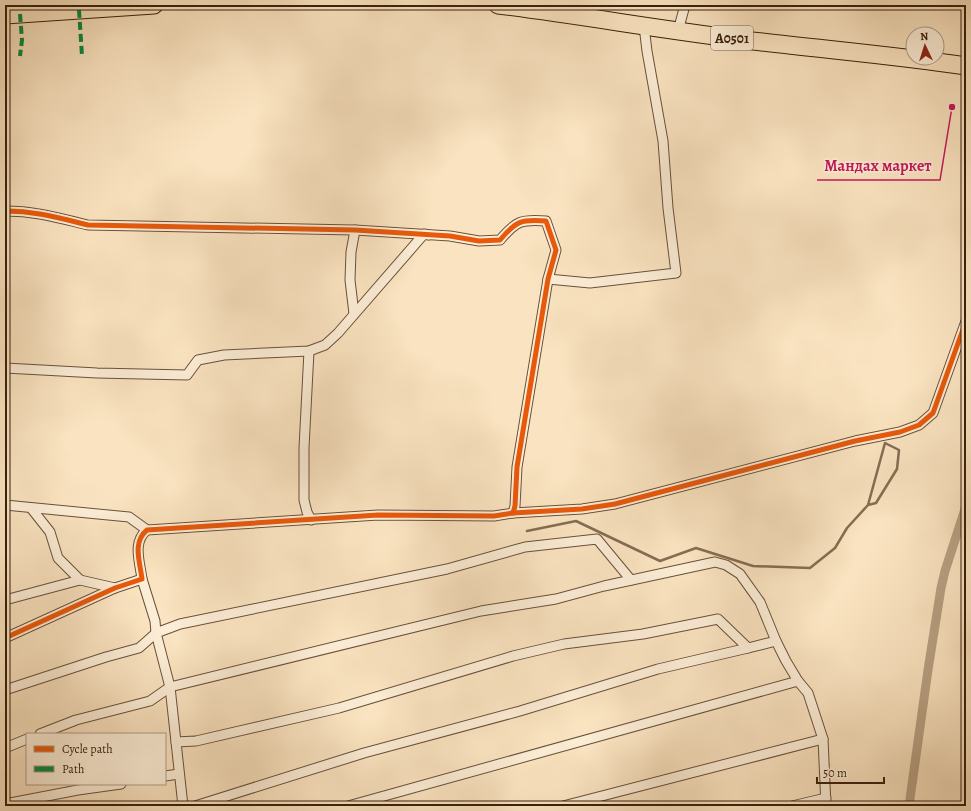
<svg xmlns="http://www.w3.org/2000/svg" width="971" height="811" font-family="Alegreya,serif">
<rect width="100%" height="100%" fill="#fae3c0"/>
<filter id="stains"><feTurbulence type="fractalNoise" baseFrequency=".005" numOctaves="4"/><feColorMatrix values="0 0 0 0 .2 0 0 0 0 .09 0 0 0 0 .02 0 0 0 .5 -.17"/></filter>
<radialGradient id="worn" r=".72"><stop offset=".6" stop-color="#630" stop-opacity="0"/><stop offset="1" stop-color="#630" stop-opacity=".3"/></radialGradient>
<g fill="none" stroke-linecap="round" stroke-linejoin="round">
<polyline stroke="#856d53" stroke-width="2.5" points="527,531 576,521 660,561 696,548 753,566 810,568 835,548 847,528 868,505 885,443 899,450 897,469 876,503 868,505"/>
<polyline stroke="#b8a183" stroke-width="9" points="909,806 928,670 941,588 945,571 966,506"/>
<g stroke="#695139" stroke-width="11">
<g id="street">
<polyline points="678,31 685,5"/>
<path d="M5,211C36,211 59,218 88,225L355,230L450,236L479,241L500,240C516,221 521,219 546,221L556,250L548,279L517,467L515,506L513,513"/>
<polyline points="548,279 590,283 676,273 668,208 663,141 647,51 644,26"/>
<polyline points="354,314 350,280 351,252 355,230"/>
<polyline points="309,351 304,448 304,500 307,512 311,520"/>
<polyline points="5,368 97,373 187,375 198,360 224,355 309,351 325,345 338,333 424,234 429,235"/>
<polyline points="5,505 129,517 147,530"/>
<polyline points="31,508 50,532 58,558 80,580"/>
<polyline points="142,579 155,621 156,633 170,687 183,806"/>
<polyline points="5,600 80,580 115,588"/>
<path d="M5,638L115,588L142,579C140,562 132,542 147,530L378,515L494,516L513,513L582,509L615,504L855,441L900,432L919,425L933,413L966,321"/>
<polyline points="5,690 106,657 139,648 156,633 180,624 447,569 525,547 597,539 631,580"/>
<polyline points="40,734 76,720 150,701 170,687 481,611 556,599 604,586 715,562 726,565 740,574 760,602 776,641"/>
<polyline points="176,742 196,741 339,708 513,656 564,644 643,634 718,619 748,648 776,641 786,661 798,681 808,693 823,739 826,806"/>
<polyline points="5,748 27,739"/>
<polyline points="165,776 179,774"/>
<polyline points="5,804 78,790 121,784"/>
<polyline points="195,806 364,753 520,711 658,669 748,648"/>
<polyline points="348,806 798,681"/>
<polyline points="563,806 823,739"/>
<polyline points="792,806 826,798"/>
</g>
</g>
<g stroke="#39200c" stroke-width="19">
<g id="highway">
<path d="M498,5C586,16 674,32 762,42C830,50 898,56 966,66"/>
<polyline points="5,15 154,5"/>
</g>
</g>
<use href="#street" stroke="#fcedd6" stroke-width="9"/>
<use href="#highway" stroke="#fae3c0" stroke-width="17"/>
<g stroke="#00873e" stroke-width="4" stroke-dasharray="8 4" stroke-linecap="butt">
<polyline points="79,10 82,56"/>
<polyline points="20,14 22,40 20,56"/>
</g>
<g stroke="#fcedd6" stroke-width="8">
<g id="cycleway">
<path d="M5,211C36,211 59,218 88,225L355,230L450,236L479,241L500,240C516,221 521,219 546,221L556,250L548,279L517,467L515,506L513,513"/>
<path d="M5,638L115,588L142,579C140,562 132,542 147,530L378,515L494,516L513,513L582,509L615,504L855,441L900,432L919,425L933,413L966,321"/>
</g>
</g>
<use href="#cycleway" stroke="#e8590c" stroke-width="5"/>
</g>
<g text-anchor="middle" stroke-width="3" stroke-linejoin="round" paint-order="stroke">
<rect fill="#fcedd6" stroke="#745e49" stroke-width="1" x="711" y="26" width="42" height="24" rx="3"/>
<g font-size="14" font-weight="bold" fill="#39200c">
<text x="732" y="43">A0501</text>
</g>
</g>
<path fill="none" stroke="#c2185b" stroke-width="1.5" d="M952 107L940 180H817"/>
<circle fill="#c2185b" stroke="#fcedd6" stroke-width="1.5" cx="952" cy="107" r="4"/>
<g font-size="16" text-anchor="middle" font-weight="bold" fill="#c2185b" stroke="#fcedd6" stroke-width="3" stroke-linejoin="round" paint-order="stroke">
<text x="878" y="171">Мандах маркет</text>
</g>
<rect width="971" height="811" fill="none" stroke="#fae3c0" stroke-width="20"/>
<rect x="6" y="6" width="959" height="799" fill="none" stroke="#39200c" stroke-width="2"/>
<rect x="10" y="10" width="951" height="791" fill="none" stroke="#39200c"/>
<rect x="26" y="733" width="140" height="52" fill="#fcedd6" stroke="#ae9b85"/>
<rect x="34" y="746" width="20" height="6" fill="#e8590c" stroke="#ae9b85"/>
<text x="62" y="753" font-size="12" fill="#39200c">Cycle path</text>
<rect x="34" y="766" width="20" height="6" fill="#00873e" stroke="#ae9b85"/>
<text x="62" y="773" font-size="12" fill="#39200c">Path</text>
<g transform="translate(925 46) rotate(356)"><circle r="19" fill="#fcedd6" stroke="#ae9b85"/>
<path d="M0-3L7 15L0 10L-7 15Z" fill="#8f2418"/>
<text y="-6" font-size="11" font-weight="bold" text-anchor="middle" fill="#39200c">N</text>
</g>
<path d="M817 777v6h67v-6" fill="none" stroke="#39200c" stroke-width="2"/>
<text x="823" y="777" font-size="12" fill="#39200c" stroke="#fcedd6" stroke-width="3" paint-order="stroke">50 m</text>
<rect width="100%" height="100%" filter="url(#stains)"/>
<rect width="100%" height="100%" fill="url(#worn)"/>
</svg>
